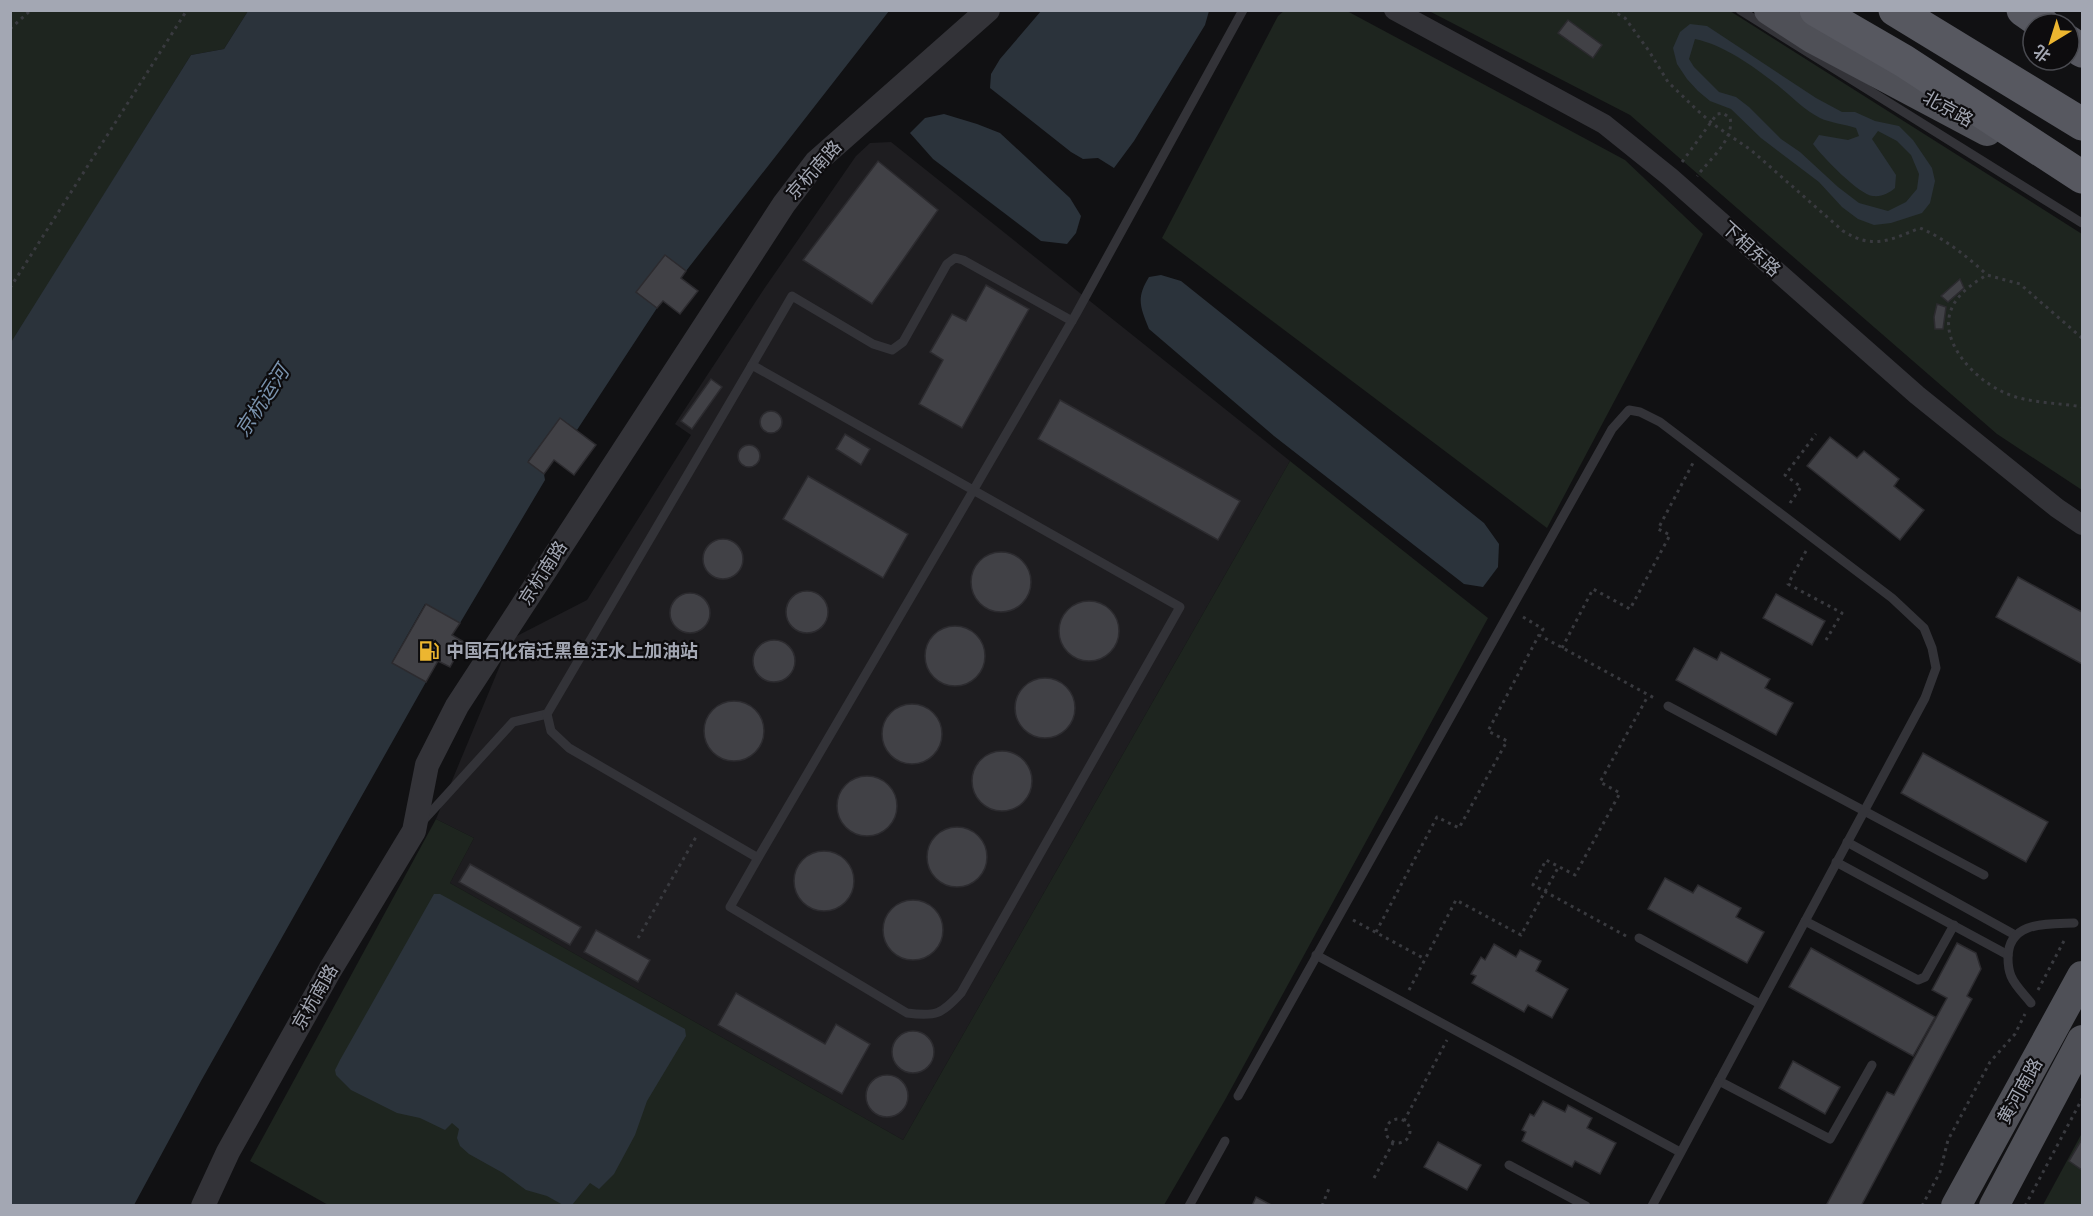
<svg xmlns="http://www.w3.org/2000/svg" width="2093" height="1216" font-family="'Fira Sans','Noto Sans SC',sans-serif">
<rect width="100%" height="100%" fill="#111113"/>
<polygon fill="#1e1d20" points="891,142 1290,461 903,1140 450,883 474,838 436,819 511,639 587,600 691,435 675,424 764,289 856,156 870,143"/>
<g fill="#1e251f">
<polygon points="1285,10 1347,11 1625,160 1703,234 1547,528 1162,238 1278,16"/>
<polygon points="11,11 248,11 224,49 191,55 11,344"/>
<polygon points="1429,11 1730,11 2082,234 2082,490 1997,434 1630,115"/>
<polygon points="1290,461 1488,618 1225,1100 1164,1205 330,1206 250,1161 436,819 474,838 450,883 903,1140"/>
<polygon points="2082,1133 2082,1205 2043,1205"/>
</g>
<g fill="#2b333b" fill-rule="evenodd">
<polygon points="248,11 889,11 686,271 665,255 637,292 657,308 577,430 560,418 528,461 544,474 545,480 460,623 425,604 392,662 426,682 201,1081 134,1205 11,1205 10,344 191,55 224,49"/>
<polygon points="1041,11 1209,11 1205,25 1134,141 1114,168 1098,158 1083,159 1071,152 990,88 991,74 1000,59"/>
<path d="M1690,24L1707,26L1816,98L1842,112H1855L1875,121L1899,126L1913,140L1932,168L1935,181L1930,203L1922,213L1891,223L1874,225L1858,219L1842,207L1819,182L1761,138L1731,109L1710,101L1698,91L1687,79L1677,64L1673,48L1680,32ZM1695,39C1724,45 1753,66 1776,84C1790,95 1804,110 1820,118C1830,123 1845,124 1856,128L1859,136L1848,140L1819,135L1813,144C1822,156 1859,195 1873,196C1882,197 1889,193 1895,188L1896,175L1872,139L1878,131L1897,141L1911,155L1919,174L1917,189L1906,202L1888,211L1859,203L1838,187L1800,152L1781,139L1749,107L1736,97L1719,92L1694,67L1689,59Z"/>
<polygon points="944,114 977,124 1000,133 1070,198 1081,216 1076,233 1067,244 1041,241 933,159 910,133 925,118"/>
<path d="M1161,275L1181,281L1484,523L1499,544L1498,567L1483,587L1464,584L1274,436L1149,329C1140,307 1136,298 1149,277Z"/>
<polygon points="434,894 440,894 685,1029 686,1036 647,1101 635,1135 614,1174 599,1189 590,1183 572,1205 563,1205 547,1196 526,1190 503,1173 469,1154 460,1146 457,1138 459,1129 452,1123 445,1130 420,1118 397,1113 351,1090 336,1075 335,1070 340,1060"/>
</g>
<g fill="#414146" stroke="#2c2b2f" stroke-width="1.5">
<polygon points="1568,20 1602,45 1593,58 1558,33"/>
<polygon points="878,161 938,210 872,304 803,260"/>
<polygon points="665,255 686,271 681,278 698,291 680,314 663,301 657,308 636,292"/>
<polygon points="1960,279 1964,288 1948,302 1941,296"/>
<polygon points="986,285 1029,309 962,428 919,404 943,360 930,352 952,314 966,321"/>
<polygon points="1937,304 1946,307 1943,329 1935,329 1934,317"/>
<polygon points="711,379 722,387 692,429 681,421"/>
<polygon points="1060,400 1240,501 1218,540 1038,439"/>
<circle cx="771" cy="422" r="11"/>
<polygon points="560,418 596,445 574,475 554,460 544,474 528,462"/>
<polygon points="845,434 870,449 861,465 836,449"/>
<polygon points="1830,437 1857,458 1864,451 1899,479 1894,486 1924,510 1900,540 1807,466"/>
<circle cx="749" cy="456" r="11"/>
<polygon points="808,476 908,534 883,578 783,519"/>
<circle cx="723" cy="559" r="20"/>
<circle cx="1001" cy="582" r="30"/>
<polygon points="2018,577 2082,612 2082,664 1996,617"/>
<circle cx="807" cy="612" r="21"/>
<circle cx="690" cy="613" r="20"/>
<polygon points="1776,594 1825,621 1812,645 1763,618"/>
<circle cx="1089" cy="631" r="30"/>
<polygon points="426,604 460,623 452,635 464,642 450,667 438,661 426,682 392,663"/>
<circle cx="955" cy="656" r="30"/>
<circle cx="774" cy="661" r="21"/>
<polygon points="1694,648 1717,660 1721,652 1770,679 1765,688 1793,703 1776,735 1676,680"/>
<circle cx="1045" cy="708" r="30"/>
<circle cx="734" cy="731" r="30"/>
<circle cx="912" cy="734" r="30"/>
<circle cx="1002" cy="781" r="30"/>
<polygon points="1923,753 2048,822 2026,862 1901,793"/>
<circle cx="867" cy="806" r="30"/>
<circle cx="957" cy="857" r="30"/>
<circle cx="824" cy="881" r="30"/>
<polygon points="470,864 581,927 570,945 459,882"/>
<polygon points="1665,878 1693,893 1698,885 1741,908 1736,917 1764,932 1747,963 1648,909"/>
<circle cx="913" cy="930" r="30"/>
<polygon points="596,930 650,960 638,982 584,952"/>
<polygon points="1957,943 1976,953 1981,969 1967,996 1972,999 1861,1206 1831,1206 1827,1204 1887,1092 1894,1095 1947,998 1932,990"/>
<polygon points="1494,944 1516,957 1520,950 1541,961 1536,971 1568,989 1552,1018 1528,1005 1524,1012 1472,983 1476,976 1471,974 1481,957 1485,960"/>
<polygon points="1811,948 1935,1017 1913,1056 1789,987"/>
<polygon points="736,993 825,1044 836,1024 870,1044 842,1094 718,1025"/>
<circle cx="913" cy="1052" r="21"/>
<polygon points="1793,1061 1840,1087 1825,1114 1779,1088"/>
<circle cx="887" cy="1096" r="21"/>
<polygon points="1543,1101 1565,1112 1568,1105 1592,1118 1587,1128 1616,1143 1600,1174 1575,1161 1572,1167 1522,1141 1526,1132 1522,1130 1530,1114 1534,1116"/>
<polygon points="2082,1139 2082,1170 2069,1161"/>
<polygon points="1438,1142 1481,1165 1467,1190 1424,1167"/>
<polygon points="1256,1197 1273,1206 1252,1206"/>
</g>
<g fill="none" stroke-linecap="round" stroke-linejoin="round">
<g stroke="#393a3f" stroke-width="3" stroke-dasharray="3 4.5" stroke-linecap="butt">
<path d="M1611,10L1625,18L1649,51L1668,82L1697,110L1713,124L1751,150L1843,231C1873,250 1890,240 1920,228C1944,238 1968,257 1987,275"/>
<polyline points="10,29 31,10"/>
<path d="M1682,162L1717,114L1723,113L1730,118C1735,139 1709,160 1697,176"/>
<polyline points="10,288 187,10"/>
<path d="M2082,338L2020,284L1987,275C1973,283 1957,294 1951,310C1939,342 1974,378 2001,391C2026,404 2056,402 2082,407"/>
<polyline points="1790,503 1801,487 1785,475 1816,434"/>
<polyline points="1806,551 1788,584 1842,613 1826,640"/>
<polyline points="1523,617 1543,629 1539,635 1656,699"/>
<polyline points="1562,648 1593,589 1630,609 1670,535 1658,529 1693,463"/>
<polyline points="1353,920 1425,959"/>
<polyline points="1376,932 1437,817 1459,828 1507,741 1488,731 1539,635"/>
<polyline points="1626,936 1533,885 1546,860 1575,875 1620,793 1600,782 1648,696"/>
<polyline points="638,938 696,837"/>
<polyline points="1409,990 1456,900 1521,935 1559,866"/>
<polyline points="2038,990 2066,937"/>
<circle cx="1398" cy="1131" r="12"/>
<polyline points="1404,1121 1447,1040"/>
<polyline points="1374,1178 1393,1143"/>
<polyline points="1322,1206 1330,1186"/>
<polyline points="1922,1206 1940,1172 1948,1140 1990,1062 2015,1034 2025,1014"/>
<polyline points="2025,1206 2082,1099"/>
</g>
<g stroke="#333338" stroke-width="9">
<polyline points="1740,10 2082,223"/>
<polyline points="752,365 792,296 873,344 892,350 903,342 947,264 955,258 963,260 1072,321"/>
<polyline points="1668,706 1984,875"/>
<polyline points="421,823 513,722 547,714"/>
<polyline points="1847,842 2015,935"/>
<path d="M758,858L569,748L551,731L547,714L752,365L1180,607L961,993C942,1014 936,1017 907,1013L730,907L758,858L973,491L981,477L1076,314L1243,10"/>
<polyline points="1836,862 2008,955"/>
<polyline points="1805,921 1918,980 1925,977 1954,925"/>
<polyline points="1639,938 1760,1004"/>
<polyline points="1316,955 1680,1152"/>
<path d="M2031,1003C2025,995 2015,986 2011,976C2009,971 2008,964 2008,958C2008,921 2047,924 2074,923"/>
<polyline points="1719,1081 1830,1139 1872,1065"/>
<polyline points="1238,1096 1612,429 1629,410 1640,412 1660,422 1892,598 1924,628 1932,648 1936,668 1925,698 1652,1206"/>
<polyline points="1509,1165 1586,1206"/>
<polyline points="1189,1206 1225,1141"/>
</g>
<polyline stroke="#333338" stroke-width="20" points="1394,10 1604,124 1670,177 1917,395 2057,508 2082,525"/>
<polyline stroke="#333338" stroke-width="24" points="203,1206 228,1152 330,970 414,831 427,765 457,706 784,204 816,162 988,10"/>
<g stroke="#4f5057" stroke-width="30">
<polyline points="1769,10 1812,38 1987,131"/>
<polyline points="1956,1206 2082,976"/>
<polyline points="1994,1206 2082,1040"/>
</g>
<g stroke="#575860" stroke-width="33">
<polyline points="1816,10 1904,61 2082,177"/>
<polyline points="1895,10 2082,124"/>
<polyline points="2023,10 2043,24"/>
<polyline points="2069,42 2082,51"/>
</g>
</g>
<defs>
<g id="fuel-bare" transform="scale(1.62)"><path d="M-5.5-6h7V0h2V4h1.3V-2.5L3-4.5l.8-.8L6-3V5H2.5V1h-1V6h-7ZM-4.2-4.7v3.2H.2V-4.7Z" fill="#ecb630" stroke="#0d0c0e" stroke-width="2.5" paint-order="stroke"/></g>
</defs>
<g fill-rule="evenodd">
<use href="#fuel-bare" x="429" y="651"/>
</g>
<g text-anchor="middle" stroke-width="4.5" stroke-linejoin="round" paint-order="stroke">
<g font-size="18" fill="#a3a7b3" stroke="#0d0c0e">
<text transform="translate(1948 109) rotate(29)" y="6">北京路</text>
<text transform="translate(814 170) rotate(-48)" y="6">京杭南路</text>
<text transform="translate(1751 249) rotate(42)" y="6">下相东路</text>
<text transform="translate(543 573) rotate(-57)" y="6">京杭南路</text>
<text transform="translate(315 997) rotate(-60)" y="6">京杭南路</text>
<text transform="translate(2020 1091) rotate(-61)" y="6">黄河南路</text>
</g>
<g font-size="18" font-weight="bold" fill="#a3a7b3" stroke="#0d0c0e" text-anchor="start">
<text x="446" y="657">中国石化宿迁黑鱼汪水上加油站</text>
</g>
<g font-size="20" font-style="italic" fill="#7a93ae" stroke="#0d0c0e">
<text transform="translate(262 401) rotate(-57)" y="7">京杭运河</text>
</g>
</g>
<rect width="2093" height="1216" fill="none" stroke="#a3a7b3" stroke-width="24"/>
<g transform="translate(2051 42) rotate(218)"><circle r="28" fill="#0d0c0e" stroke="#494a50" stroke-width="1.5"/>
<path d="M0-4.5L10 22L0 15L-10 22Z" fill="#ecb630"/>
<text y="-9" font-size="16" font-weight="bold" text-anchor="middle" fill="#a3a7b3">北</text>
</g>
</svg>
